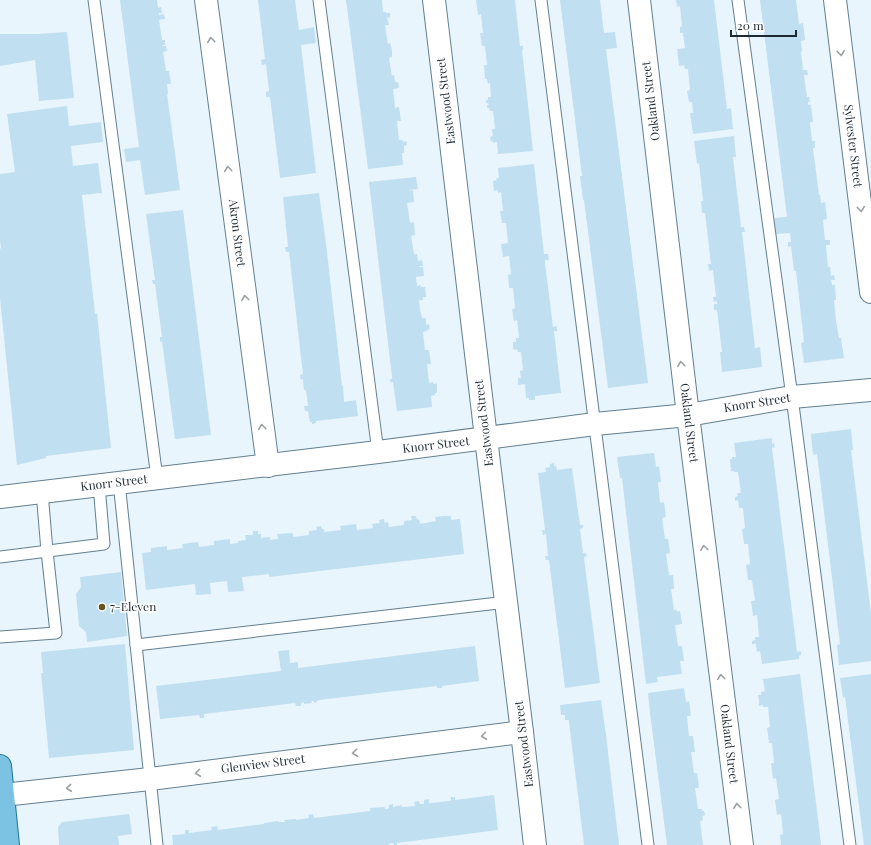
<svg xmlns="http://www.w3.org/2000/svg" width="871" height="845" font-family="'Playfair Display',serif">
<rect width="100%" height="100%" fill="#e9f5fd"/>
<g fill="#c0dff1">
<polygon points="120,0 157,0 158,8 161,7 162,13 159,13 159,15 164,14 165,19 159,20 162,40 165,40 165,45 162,45 163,46 166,46 167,51 163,52 166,71 169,71 171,84 167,84 168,94 167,94 180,190 145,195 140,160 126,162 124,149 139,147"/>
<polygon points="258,0 295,0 299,30 314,27 316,43 301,45 316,173 280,178 270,97 266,97 266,92 269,91 266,64 262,65 261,60 265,59"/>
<polygon points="346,0 382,0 383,12 386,12 386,13 390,13 390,17 387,18 389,25 385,25 388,44 390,43 392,50 392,57 389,58 392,76 394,75 395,82 398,82 399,88 393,89 394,98 395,108 399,107 401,121 397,121 399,140 403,140 403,142 406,141 407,145 404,146 404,153 402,153 403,165 368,169"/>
<polygon points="476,0 515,0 520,46 523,46 523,50 522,50 533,151 498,154 497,142 493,143 493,141 491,142 490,137 493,136 492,129 495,129 493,111 490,111 489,108 487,108 487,105 489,105 488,103 486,103 486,100 488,100 488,97 491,97 490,83 488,84 487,79 485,79 484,65 487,65 485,46 482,46 480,33 483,33 481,14 478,15"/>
<polygon points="560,0 600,0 604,33 615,32 617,48 606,49 648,383 608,388 584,200 583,200 580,176 582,176"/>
<polygon points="676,0 714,0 727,109 731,108 733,129 693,134 690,113 693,113 692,102 689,102 687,91 690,90 688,69 685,69 684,65 679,66 677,49 685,48 683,33 680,33 680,27 682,26 680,6 677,7"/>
<polygon points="760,0 796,0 799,24 803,23 805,40 801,41 802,51 801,52 803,70 807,70 808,75 804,75 807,97 809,97 810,102 808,102 808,105 811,105 813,122 810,122 810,123 812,141 815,141 815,148 813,148 819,195 820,195 821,203 825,202 827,219 823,220 825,240 830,240 830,245 826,245 828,267 830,267 831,276 834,275 835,280 831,280 832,285 835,285 836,300 834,300 836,320 839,338 841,338 844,358 804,363 801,343 804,342 796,271 794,271 791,246 788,247 788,242 791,242 790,233 776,234 774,218 787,217"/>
<polygon points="67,32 74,98 39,101 35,60 0,66 0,34 38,34"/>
<polygon points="67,106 69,126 101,122 103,142 71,146 73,166 98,163 102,193 82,195 95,314 97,313 111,448 46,456 46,458 17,465 0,298 0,249 1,248 0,240 0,174 15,172 7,114"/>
<polygon points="734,136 736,157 733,157 741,227 744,227 745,232 742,232 755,348 760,347 762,367 722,372 720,352 722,352 717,310 714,310 714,304 717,304 717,301 714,302 713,297 716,297 713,270 709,271 708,264 711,264 710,256 705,213 702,213 701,201 703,201 699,163 697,164 694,141"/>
<polygon points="534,164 544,254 548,254 549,260 545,260 545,263 553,327 557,326 557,331 554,331 561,393 535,396 535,400 529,400 529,398 526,398 525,384 518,385 518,378 521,378 520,371 523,370 521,352 518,352 517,349 514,350 513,348 513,342 516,342 516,338 519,338 517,320 514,321 512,309 515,308 513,288 509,288 508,275 511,274 509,256 503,257 501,244 508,243 506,223 502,223 500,211 503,211 501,192 498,193 498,190 494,191 493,181 497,180 496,178 499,178 498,168"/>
<polygon points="416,177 418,189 410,190 410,191 413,190 414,202 407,203 410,223 414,222 415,235 411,236 414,254 417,254 418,261 422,260 423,266 419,266 419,267 423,267 424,276 416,277 417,286 421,285 421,287 425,287 426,297 423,297 423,300 419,300 420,309 422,318 426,318 426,325 429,324 430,329 427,330 427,331 423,332 425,350 429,350 430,356 431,364 427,364 429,383 433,382 434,384 437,383 437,393 435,393 435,395 431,396 432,407 397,411 393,382 390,382 390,379 392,379 392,377 369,182"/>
<polygon points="319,193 326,243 342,386 343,386 344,402 356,400 358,416 316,421 316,423 312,424 312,422 310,422 308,411 305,411 304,406 308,406 306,390 304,390 303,379 301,380 300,375 303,374 301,358 289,252 286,252 285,247 288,247 283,197"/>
<polygon points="183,210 211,435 175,439 162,341 160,342 160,337 162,337 155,284 153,284 152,280 155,280 146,214"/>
<polygon points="851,429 853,450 851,450 871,614 871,661 839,665 837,645 840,644 817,454 813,455 811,434"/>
<polygon points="772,438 772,444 774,443 775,447 772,448 797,652 801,651 801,655 799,656 799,659 762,664 760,651 757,652 756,644 752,644 752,641 755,640 755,637 759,637 757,615 753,616 751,601 755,601 752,580 748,580 746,565 750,564 748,544 744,544 742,529 745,528 743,508 739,508 738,500 735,501 735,497 738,496 737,493 741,493 738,472 734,472 734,471 731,471 730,459 732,459 732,457 736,457 734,443"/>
<polygon points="654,453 656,467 659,466 660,473 661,482 658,482 660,503 664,502 666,517 662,518 665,539 668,539 669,545 670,553 666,554 669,575 673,575 674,589 671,589 674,610 677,610 677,612 680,611 681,617 682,624 675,625 678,646 682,646 684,661 680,661 682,674 657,677 658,682 646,684 622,478 620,478 617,457"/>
<polygon points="554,463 554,466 556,466 557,470 572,468 580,525 583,525 583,528 580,529 583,553 586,553 587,556 584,557 584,558 600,683 565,688 549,560 546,560 545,556 548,556 546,534 543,535 542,530 545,530 538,473 546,472 545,468 550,467 550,464"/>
<polygon points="411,516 416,516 417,520 419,519 420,524 436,521 435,517 443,516 451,516 451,520 460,519 464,554 269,577 269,574 242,577 244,591 228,592 227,581 210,583 211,594 196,595 195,584 146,590 142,553 151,552 151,548 167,546 167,550 183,548 182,544 198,542 199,547 214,545 214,541 230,539 230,544 238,543 238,541 246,540 245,535 253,535 253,531 258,531 258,534 261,534 261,538 270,537 270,540 278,539 277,534 293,533 293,537 309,535 309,531 317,530 316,527 321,526 322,529 324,529 324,532 341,530 340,526 356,524 357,530 373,528 372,524 380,523 379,520 384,519 385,523 388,522 389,527 404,525 404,521 412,520"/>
<polygon points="121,572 127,636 87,642 86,632 79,626 76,594 81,587 80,577"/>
<polygon points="125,644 134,750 49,758 41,673 43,673 41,652"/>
<polygon points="475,646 479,681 442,686 442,688 437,688 437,686 319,700 317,701 317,702 314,703 314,701 311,701 312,703 304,704 304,702 301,703 301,706 296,706 295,703 204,714 204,718 200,718 199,715 160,719 156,686 281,671 278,651 289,650 290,663 298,662 298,668"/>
<polygon points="800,674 818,819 821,845 781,845 780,835 783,834 781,814 777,815 775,800 779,799 776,778 773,779 771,763 774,763 772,743 769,743 768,735 767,728 770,727 768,707 763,707 763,705 759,706 759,700 758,695 761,695 761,692 765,691 763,679"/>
<polygon points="871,674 871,845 864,845 845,697 843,698 840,678"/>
<polygon points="684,688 686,702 689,701 691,716 687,716 689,736 693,736 695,752 691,752 694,773 697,773 699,788 695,788 698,809 702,809 702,811 704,811 705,815 702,816 703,820 700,821 703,845 667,845 650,713 648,693"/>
<polygon points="601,700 606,735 619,845 584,845 569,722 569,720 565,720 565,715 561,715 560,705"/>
<polygon points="494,795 498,830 397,843 397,845 394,845 393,843 389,844 389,845 173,845 172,835 185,834 185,830 189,830 189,833 212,830 211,827 217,826 218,830 264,824 264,823 278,821 278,822 285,822 284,820 296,819 296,820 309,818 308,815 313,814 314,818 370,811 370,808 385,807 385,809 387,809 389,808 389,805 393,804 393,807 402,805 402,807 415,806 414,802 419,801 420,804 424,804 424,800 429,799 429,803 451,801 451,797 455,797 455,800"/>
<polygon points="129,814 132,834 118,836 119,845 59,845 58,827 62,822"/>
</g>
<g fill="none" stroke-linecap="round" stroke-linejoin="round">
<g stroke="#637f8f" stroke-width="13">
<g id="lane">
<polyline points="94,0 157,478"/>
<polyline points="319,0 378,452"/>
<polyline points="541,0 648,845"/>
<polyline points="738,0 792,397 850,845"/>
<polyline points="119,482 157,845"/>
<polyline points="0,557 104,544 99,485"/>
<polyline points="0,637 56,633 47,551 42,492"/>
<polyline points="136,645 507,602"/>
</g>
</g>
<g stroke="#637f8f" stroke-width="24">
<g id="street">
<polyline points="206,0 268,466"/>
<polyline points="434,0 489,463 522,732 535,845"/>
<polyline points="639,0 688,415 742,845"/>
<polyline points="835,0 871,292"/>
<polyline points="0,497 378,452 595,424 688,415 792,397 871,390"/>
<polyline points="3,795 150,779 522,732"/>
</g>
</g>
<g stroke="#227298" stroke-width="24">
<polyline id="primary" points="0,766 8,845"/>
</g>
<use href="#lane" stroke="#fff" stroke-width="11"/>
<use href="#street" stroke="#fff" stroke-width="22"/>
<use href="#primary" stroke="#7cc2e2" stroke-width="22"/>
</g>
<defs><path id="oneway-chevron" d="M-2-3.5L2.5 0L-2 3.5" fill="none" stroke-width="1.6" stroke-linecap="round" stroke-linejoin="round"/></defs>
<g stroke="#9a9fa2">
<use href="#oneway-chevron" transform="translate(211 40) rotate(-97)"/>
<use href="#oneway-chevron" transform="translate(841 53) rotate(83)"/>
<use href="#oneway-chevron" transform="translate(228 169) rotate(-97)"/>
<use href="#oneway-chevron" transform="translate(861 209) rotate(83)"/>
<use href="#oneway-chevron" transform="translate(245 298) rotate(-97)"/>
<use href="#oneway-chevron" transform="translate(681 364) rotate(-97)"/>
<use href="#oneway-chevron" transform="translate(262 427) rotate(-97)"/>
<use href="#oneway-chevron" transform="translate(704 548) rotate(-97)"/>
<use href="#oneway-chevron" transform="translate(721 677) rotate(-97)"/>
<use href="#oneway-chevron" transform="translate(484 736) rotate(173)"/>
<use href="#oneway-chevron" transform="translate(355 753) rotate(173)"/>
<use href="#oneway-chevron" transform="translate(198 773) rotate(173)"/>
<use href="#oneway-chevron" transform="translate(69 788) rotate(174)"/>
<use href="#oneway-chevron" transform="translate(737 806) rotate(-97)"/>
</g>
<circle fill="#665321" stroke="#fff" stroke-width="1.5" cx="102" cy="607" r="4"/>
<g text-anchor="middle" stroke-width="3" stroke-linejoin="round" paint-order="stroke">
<g font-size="12" fill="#1e2a31" stroke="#fff">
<text transform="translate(446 101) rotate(-97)" y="4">Eastwood Street</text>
<text transform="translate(651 101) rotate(-97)" y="4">Oakland Street</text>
<text transform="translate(853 146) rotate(83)" y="4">Sylvester Street</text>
<text transform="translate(237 233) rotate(83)" y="4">Akron Street</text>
<text transform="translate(757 403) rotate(-9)" y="4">Knorr Street</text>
<text transform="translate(484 423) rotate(-97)" y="4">Eastwood Street</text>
<text transform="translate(689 423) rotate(83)" y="4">Oakland Street</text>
<text transform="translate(436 445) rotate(-7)" y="4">Knorr Street</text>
<text transform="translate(114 483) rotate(-7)" y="4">Knorr Street</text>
<text transform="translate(524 744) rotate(-97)" y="4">Eastwood Street</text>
<text transform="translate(729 744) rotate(83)" y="4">Oakland Street</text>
<text transform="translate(263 764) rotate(-7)" y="4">Glenview Street</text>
</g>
<g font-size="12" fill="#1e2a31" stroke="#fff" text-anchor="start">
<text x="110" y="611">7-Eleven</text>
</g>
</g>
<path d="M731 30v6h65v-6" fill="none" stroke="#1e2a31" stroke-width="2"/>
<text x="737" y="30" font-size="12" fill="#1e2a31" stroke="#ffffff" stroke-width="3" paint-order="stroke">20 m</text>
</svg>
